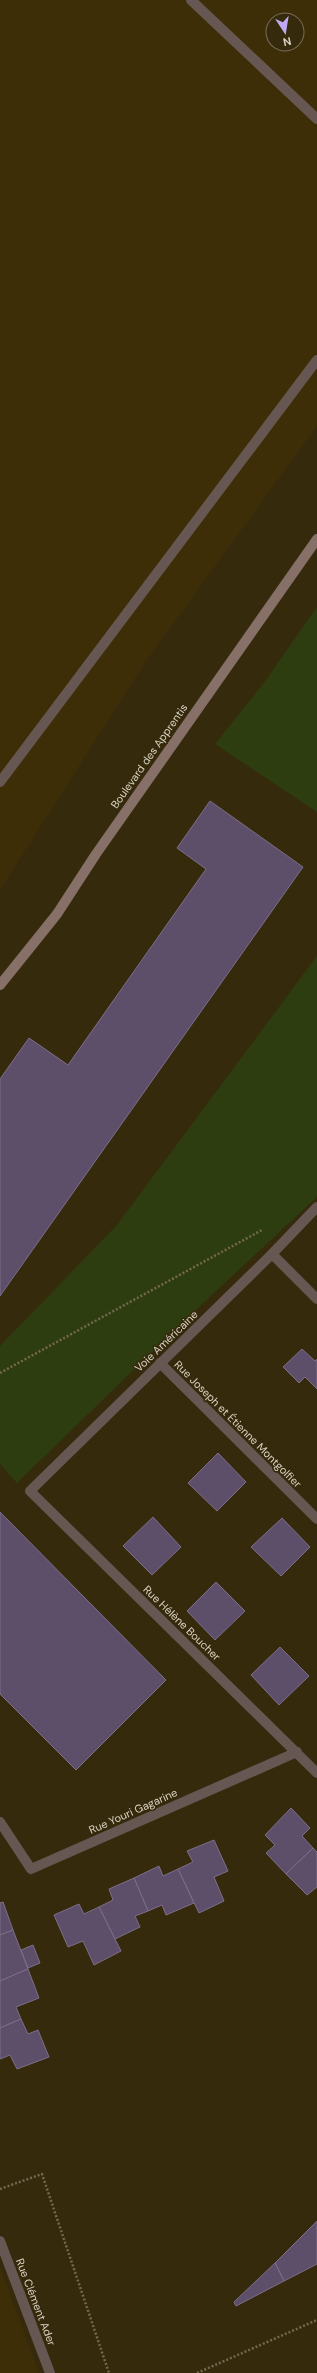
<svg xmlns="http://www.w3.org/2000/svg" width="317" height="2373" font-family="'DM Sans',sans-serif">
<rect width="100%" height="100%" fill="#362a0d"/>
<g fill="#3e2e08" fill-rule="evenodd">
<path d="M0,0H317V426L146,661L0,890ZM273,20H297V44H273Z"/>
<polygon points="0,2267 39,2373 0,2373"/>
</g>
<g fill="#2e3d10">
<polygon points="317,607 317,812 215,744 263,684"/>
<polygon points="317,956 317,1197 186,1319 17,1483 0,1464 0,1346 117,1225"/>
</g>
<g fill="#5d4e69" stroke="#7e6e8b">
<polygon points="210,801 303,867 0,1296 0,1079 29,1038 68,1065 206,869 177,848"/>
<polygon points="302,1349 315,1361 317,1359 317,1389 305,1377 299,1383 283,1367"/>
<polygon points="218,1453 246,1482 217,1511 188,1483"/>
<polygon points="0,1512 166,1680 76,1770 0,1694"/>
<polygon points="153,1517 181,1547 152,1575 123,1546"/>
<polygon points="282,1518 310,1547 281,1576 251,1547"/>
<polygon points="216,1582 245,1611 215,1640 187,1611"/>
<polygon points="280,1647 309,1676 279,1705 251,1675"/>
<polygon points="291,1808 310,1828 302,1836 313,1848 286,1874 266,1853 275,1845 265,1835"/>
<polygon points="214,1840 228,1871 214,1877 224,1901 199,1913 178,1869 193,1862 187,1851"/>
<polygon points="313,1848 317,1852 317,1887 307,1895 286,1874"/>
<polygon points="159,1866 163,1876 178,1869 194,1903 166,1915 162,1905 148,1911 134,1878"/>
<polygon points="134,1878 148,1911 135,1916 140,1927 115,1939 99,1907 113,1900 109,1889"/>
<polygon points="3,1902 13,1930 0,1935 0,1903"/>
<polygon points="79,1904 84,1914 99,1907 121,1951 94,1965 83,1941 68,1947 54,1915"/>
<polygon points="13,1930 28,1969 0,1981 0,1935"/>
<polygon points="33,1945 40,1963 28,1968 21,1950"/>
<polygon points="28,1969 39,1998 16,2007 21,2019 0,2028 0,1981"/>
<polygon points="21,2019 28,2034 38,2030 49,2057 17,2069 10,2055 0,2059 0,2028"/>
<polygon points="317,2221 317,2264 284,2281 275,2263"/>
<polygon points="275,2263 284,2281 236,2306 234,2302"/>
</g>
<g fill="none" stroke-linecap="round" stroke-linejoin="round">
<g stroke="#736950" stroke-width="2.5" stroke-dasharray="2 2" stroke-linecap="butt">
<polyline points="0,1373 262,1230"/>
<polyline points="0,2189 42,2174 109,2373"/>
<polyline points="197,2373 317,2320"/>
</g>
<g stroke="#665753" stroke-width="10">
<polyline points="191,0 317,119"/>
<polyline points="0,782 317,360"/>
</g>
<g stroke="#665753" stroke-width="10">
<polyline points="317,1207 272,1254 30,1491 317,1773"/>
<polyline points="272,1254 317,1299"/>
<polyline points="160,1363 317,1519"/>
<polyline points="0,1822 31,1869 297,1752"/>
<polyline points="0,2241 50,2373"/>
</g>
<polyline stroke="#877068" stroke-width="10" points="0,985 57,914 96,854 317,539"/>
</g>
<g text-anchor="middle" stroke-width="3.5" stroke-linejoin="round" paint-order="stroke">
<g font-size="11" fill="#dad3c3" stroke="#362a0d">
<text transform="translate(149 756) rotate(-55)" y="4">Boulevard des Apprentis</text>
<text transform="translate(166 1341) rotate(-44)" y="4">Voie Américaine</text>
<text transform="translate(238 1424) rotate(45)" y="4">Rue Joseph et Étienne Montgolfier</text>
<text transform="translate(182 1623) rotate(44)" y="4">Rue Hélène Boucher</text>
<text transform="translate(133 1811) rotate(-24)" y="4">Rue Youri Gagarine</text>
<text transform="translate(36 2302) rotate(69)" y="4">Rue Clément Ader</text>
</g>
</g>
<g transform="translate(285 32) rotate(168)"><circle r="19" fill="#362a0d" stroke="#786e56"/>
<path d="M0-3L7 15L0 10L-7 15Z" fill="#c0a8f4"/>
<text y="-6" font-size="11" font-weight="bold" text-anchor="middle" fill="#dad3c3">N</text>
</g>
</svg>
